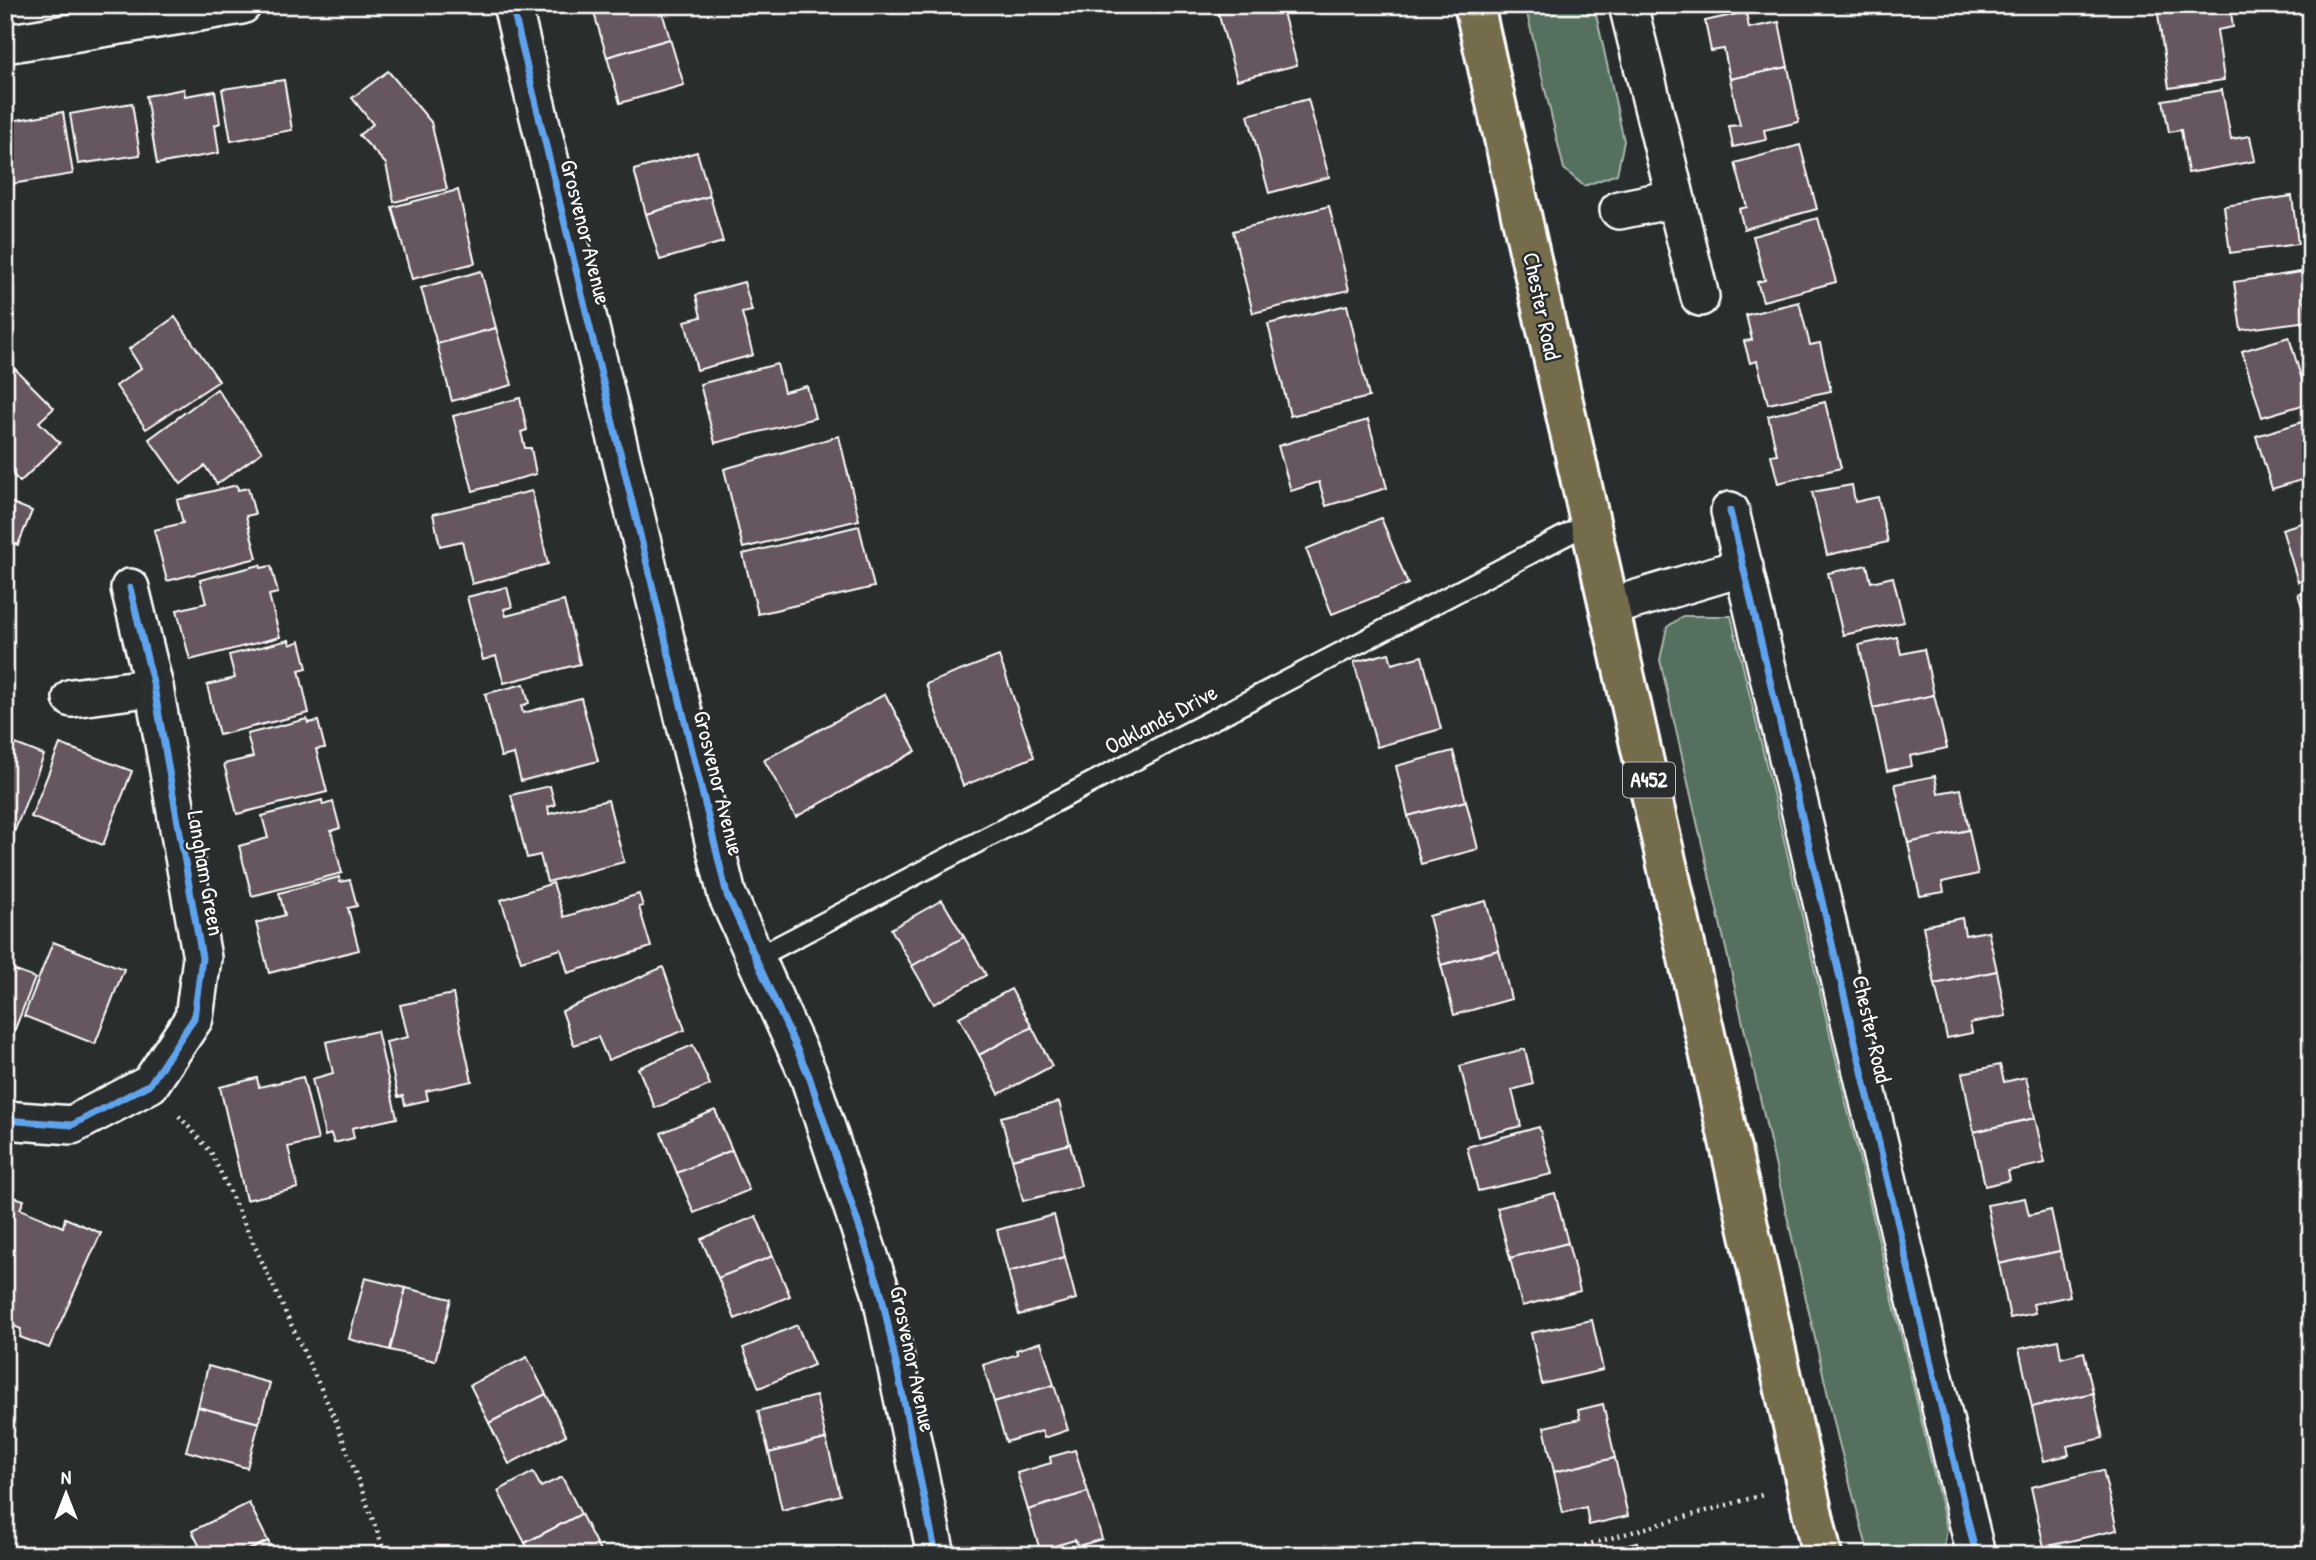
<svg xmlns="http://www.w3.org/2000/svg" width="2316" height="1560" font-family="'Patrick Hand',sans-serif">
<rect width="100%" height="100%" fill="#2a2d2e"/>
<filter id="ink" filterUnits="userSpaceOnUse"><feTurbulence type="fractalNoise" baseFrequency=".0143" numOctaves="2"/><feDisplacementMap in="SourceGraphic" scale="14" xChannelSelector="R" yChannelSelector="G"/><feConvolveMatrix kernelMatrix="1 2 1 2 8 2 1 2 1" color-interpolation-filters="sRGB"/></filter>
<g filter="url(#ink)">
<g fill="#55705e" stroke="#aab8ae" stroke-width="2">
<polygon points="1525,5 1594,5 1624,141 1617,174 1584,186 1564,169"/>
<polygon points="1683,616 1731,616 1947,1529 1943,1555 1869,1555 1838,1439 1660,660 1667,627"/>
</g>
<g fill="#655661" stroke="#fff" stroke-width="2">
<polygon points="622,5 660,5 670,39 607,57 594,13"/>
<polygon points="1216,5 1281,5 1297,65 1237,80"/>
<polygon points="1700,5 1735,5 1735,6 1701,13"/>
<polygon points="2174,5 2230,5 2233,27 2217,30 2224,80 2169,88 2157,8"/>
<polygon points="1746,12 1749,28 1779,22 1788,67 1730,79 1724,49 1711,51 1705,21"/>
<polygon points="670,39 684,85 620,103 607,57"/>
<polygon points="1788,67 1799,122 1764,130 1766,140 1733,147 1729,126 1740,125 1730,79"/>
<polygon points="388,71 431,122 447,189 394,202 386,164 359,135 373,124 352,98"/>
<polygon points="284,80 292,130 231,141 222,89"/>
<polygon points="184,89 185,96 215,91 220,123 215,125 219,153 157,164 146,96"/>
<polygon points="2222,90 2231,139 2250,136 2255,161 2188,173 2181,130 2169,132 2163,100"/>
<polygon points="1308,99 1329,177 1269,193 1248,115"/>
<polygon points="132,103 140,155 78,164 70,114"/>
<polygon points="63,112 73,174 5,185 5,122"/>
<polygon points="1800,145 1817,209 1744,229 1739,209 1747,207 1735,163"/>
<polygon points="697,152 710,196 646,214 634,170"/>
<polygon points="458,190 475,263 412,279 392,207"/>
<polygon points="710,196 723,242 660,260 646,214"/>
<polygon points="2292,196 2298,244 2230,253 2224,206"/>
<polygon points="1329,206 1349,290 1253,313 1233,231"/>
<polygon points="1818,218 1836,282 1763,301 1757,282 1765,280 1753,236"/>
<polygon points="481,271 496,328 437,344 421,288"/>
<polygon points="2301,272 2308,321 2241,330 2234,282"/>
<polygon points="744,282 752,311 742,313 753,355 697,370 685,321 701,317 696,295"/>
<polygon points="1799,302 1810,345 1820,343 1831,391 1768,404 1757,361 1750,363 1744,341 1752,340 1746,315"/>
<polygon points="1347,305 1369,397 1290,416 1268,324"/>
<polygon points="175,317 219,381 146,429 116,386 141,368 129,349"/>
<polygon points="496,328 512,385 452,401 437,344"/>
<polygon points="2289,337 2309,403 2262,417 2242,351"/>
<polygon points="777,364 784,392 807,386 815,418 715,443 700,384"/>
<polygon points="15,369 54,408 39,422 60,443 20,482 5,467 5,379"/>
<polygon points="217,389 262,452 217,484 205,466 181,484 149,439"/>
<polygon points="520,398 527,430 521,432 525,448 531,448 536,474 473,491 453,416"/>
<polygon points="1825,402 1841,468 1778,483 1771,455 1777,454 1768,416"/>
<polygon points="1368,420 1387,488 1326,506 1319,482 1291,491 1278,446"/>
<polygon points="2309,420 2311,477 2272,489 2256,436"/>
<polygon points="839,436 859,520 743,548 724,469"/>
<polygon points="237,485 238,490 248,488 255,514 246,516 257,558 167,581 154,530 183,523 177,500"/>
<polygon points="1852,485 1855,502 1878,497 1888,542 1827,555 1812,492"/>
<polygon points="532,491 548,564 472,584 462,541 440,546 433,514"/>
<polygon points="5,500 32,511 18,545 5,540"/>
<polygon points="1381,518 1408,584 1332,614 1306,549"/>
<polygon points="2311,520 2311,578 2298,582 2282,529"/>
<polygon points="859,526 874,587 758,614 743,554"/>
<polygon points="260,565 261,568 271,566 278,593 269,595 280,637 190,660 177,610 206,603 200,580"/>
<polygon points="1867,565 1871,582 1893,577 1904,622 1843,635 1828,573"/>
<polygon points="507,587 512,607 504,609 506,616 564,601 580,664 504,683 496,656 483,660 467,597"/>
<polygon points="2311,590 2311,635 2298,594"/>
<polygon points="1897,637 1901,654 1924,649 1934,695 1873,708 1859,645"/>
<polygon points="289,640 290,645 300,641 307,668 299,670 309,713 219,735 207,685 235,678 229,655"/>
<polygon points="1389,653 1392,664 1422,656 1441,729 1377,747 1354,662"/>
<polygon points="999,656 1034,757 963,786 926,684"/>
<polygon points="524,684 529,703 521,706 523,713 581,698 598,761 521,781 514,754 501,757 485,694"/>
<polygon points="885,694 916,751 796,817 764,760"/>
<polygon points="1934,695 1947,748 1910,756 1912,766 1887,771 1873,708"/>
<polygon points="307,719 308,723 318,721 325,748 316,749 327,792 237,814 224,764 253,757 247,734"/>
<polygon points="5,740 44,755 15,830 5,826"/>
<polygon points="60,744 132,771 103,845 31,817"/>
<polygon points="1453,751 1466,801 1408,816 1396,766"/>
<polygon points="1935,776 1938,793 1961,789 1969,830 1908,843 1895,784"/>
<polygon points="550,786 555,805 548,807 549,814 608,800 624,862 547,882 540,855 527,858 511,795"/>
<polygon points="322,800 323,805 333,802 340,828 331,831 342,873 252,896 239,846 268,838 262,816"/>
<polygon points="1466,801 1478,849 1421,864 1408,816"/>
<polygon points="1969,830 1978,874 1942,882 1944,892 1920,896 1908,843"/>
<polygon points="339,877 340,882 350,880 357,906 348,908 359,950 269,973 256,923 285,915 279,893"/>
<polygon points="553,883 564,917 639,894 643,906 639,907 651,947 568,973 561,949 521,961 501,900"/>
<polygon points="942,900 964,937 912,966 891,929"/>
<polygon points="1486,901 1499,950 1441,965 1429,916"/>
<polygon points="1962,918 1965,935 1988,931 1997,971 1935,984 1923,926"/>
<polygon points="964,937 986,975 934,1004 912,966"/>
<polygon points="53,942 124,969 95,1044 24,1016"/>
<polygon points="1499,950 1511,999 1454,1015 1441,965"/>
<polygon points="5,967 35,978 6,1052 5,1052"/>
<polygon points="663,967 685,1030 608,1060 598,1037 574,1045 562,1011"/>
<polygon points="1997,971 2006,1016 1970,1023 1972,1033 1947,1038 1935,984"/>
<polygon points="1011,989 1032,1027 979,1055 959,1017"/>
<polygon points="453,994 472,1081 426,1091 428,1100 405,1105 403,1096 398,1097 386,1042 408,1037 400,1005"/>
<polygon points="1032,1027 1052,1066 999,1094 979,1055"/>
<polygon points="377,1031 397,1118 352,1128 354,1138 334,1143 331,1134 325,1136 312,1079 333,1073 326,1042"/>
<polygon points="693,1045 710,1085 655,1108 638,1068"/>
<polygon points="1525,1049 1533,1084 1512,1090 1521,1126 1478,1137 1460,1066"/>
<polygon points="2000,1065 2004,1082 2026,1077 2035,1118 1974,1132 1962,1073"/>
<polygon points="303,1077 318,1140 288,1147 298,1188 246,1200 220,1087 257,1078 259,1087"/>
<polygon points="1059,1102 1070,1144 1012,1159 1001,1117"/>
<polygon points="715,1110 732,1150 677,1173 661,1133"/>
<polygon points="2035,1118 2045,1163 2008,1171 2010,1180 1985,1186 1974,1132"/>
<polygon points="1539,1127 1552,1174 1478,1191 1467,1147"/>
<polygon points="1070,1144 1081,1186 1023,1201 1012,1159"/>
<polygon points="732,1150 749,1190 694,1213 677,1173"/>
<polygon points="1555,1193 1568,1243 1510,1258 1497,1208"/>
<polygon points="5,1194 24,1200 20,1209 63,1227 65,1218 101,1233 49,1348 20,1337 21,1329 5,1322"/>
<polygon points="2025,1198 2029,1215 2051,1210 2060,1251 1999,1264 1987,1205"/>
<polygon points="1054,1215 1065,1257 1008,1272 997,1230"/>
<polygon points="756,1216 773,1256 718,1278 701,1239"/>
<polygon points="1568,1243 1580,1291 1522,1306 1510,1258"/>
<polygon points="2060,1251 2070,1296 2033,1304 2035,1313 2010,1318 1999,1264"/>
<polygon points="773,1256 790,1296 735,1319 718,1278"/>
<polygon points="1065,1257 1076,1299 1019,1315 1008,1272"/>
<polygon points="365,1278 406,1288 390,1350 349,1339"/>
<polygon points="406,1288 451,1299 435,1361 390,1350"/>
<polygon points="1592,1320 1603,1370 1542,1384 1531,1333"/>
<polygon points="797,1325 814,1365 759,1388 743,1348"/>
<polygon points="2058,1340 2061,1358 2084,1352 2093,1393 2032,1407 2019,1349"/>
<polygon points="1041,1342 1054,1385 994,1402 983,1365 1018,1354 1016,1350"/>
<polygon points="527,1357 546,1394 489,1423 470,1385"/>
<polygon points="208,1366 270,1383 259,1423 198,1407"/>
<polygon points="1054,1385 1068,1430 1044,1438 1042,1431 1006,1442 994,1402"/>
<polygon points="2093,1393 2103,1438 2067,1446 2069,1455 2044,1461 2032,1407"/>
<polygon points="546,1394 566,1435 509,1464 489,1423"/>
<polygon points="816,1396 826,1439 769,1453 758,1411"/>
<polygon points="1603,1404 1615,1458 1554,1472 1544,1427 1580,1419 1578,1410"/>
<polygon points="198,1407 259,1423 247,1468 186,1451"/>
<polygon points="826,1439 840,1495 782,1510 769,1453"/>
<polygon points="1075,1450 1088,1492 1028,1510 1017,1473 1051,1463 1050,1457"/>
<polygon points="1615,1458 1628,1516 1589,1525 1586,1507 1563,1513 1554,1472"/>
<polygon points="2103,1470 2117,1530 2044,1547 2031,1487"/>
<polygon points="533,1472 541,1487 562,1477 581,1514 525,1543 498,1491"/>
<polygon points="1088,1492 1102,1539 1078,1546 1075,1540 1040,1550 1028,1510"/>
<polygon points="249,1503 268,1541 239,1555 204,1555 192,1531"/>
<polygon points="581,1514 602,1555 532,1555 525,1543"/>
<polygon points="268,1541 275,1555 239,1555"/>
<polygon points="1637,1543 1639,1555 1583,1555"/>
</g>
<g fill="none" stroke-linecap="round" stroke-linejoin="round">
<g stroke="#fff" stroke-width="24">
<polyline id="service" points="756,958 1589,523"/>
</g>
<g stroke="#fff" stroke-width="42">
<g id="minor">
<polyline points="512,5 727,895 809,1076 881,1292 936,1555"/>
<polyline points="1628,5 1700,297"/>
<polyline points="5,44 242,5"/>
<polyline points="1619,210 1673,199"/>
<polyline points="1730,511 1976,1555"/>
<polyline points="1610,607 1744,567"/>
<polyline points="72,698 154,687"/>
<polyline points="5,1120 72,1125 150,1084 194,1018 202,958 154,687 130,588"/>
</g>
</g>
<g stroke="#fff" stroke-width="44">
<polyline id="trunk" points="1474,5 1822,1555"/>
</g>
<g stroke="#fff" stroke-width="4.5" stroke-dasharray="2 5" stroke-linecap="butt">
<polyline points="179,1116 211,1152 336,1421 386,1555"/>
<polyline points="1551,1555 1766,1494"/>
</g>
<use href="#service" stroke="#2a2d2e" stroke-width="19"/>
<use href="#minor" stroke="#2a2d2e" stroke-width="37"/>
<use href="#trunk" stroke="#746c4b" stroke-width="38"/>
<g stroke="#2a2d2e" stroke-width="11">
<g id="cycleway">
<polyline points="512,5 727,895 809,1076 881,1292 936,1555"/>
<polyline points="1730,511 1976,1555"/>
<polyline points="5,1120 72,1125 150,1084 194,1018 202,958 154,687 130,588"/>
</g>
</g>
<use href="#cycleway" stroke="#60a3ed" stroke-width="7"/>
</g>
</g>
<g text-anchor="middle" stroke-width="5" stroke-linejoin="round" paint-order="stroke">
<rect fill="#2a2d2e" stroke="#bfc0c0" stroke-width="2" x="1623" y="762.5" width="52" height="35" rx="5"/>
<g font-size="21" font-weight="bold" fill="#fff">
<text x="1649" y="787">A452</text>
</g>
<g font-size="23" fill="#fff" stroke="#2a2d2e">
<text transform="translate(586 232) rotate(76)" y="8">Grosvenor Avenue</text>
<text transform="translate(1542 306) rotate(78)" y="8">Chester Road</text>
<text transform="translate(1161 719) rotate(-28)" y="8">Oaklands Drive</text>
<text transform="translate(719 783) rotate(76)" y="8">Grosvenor Avenue</text>
<text transform="translate(206 873) rotate(80)" y="8">Langham Green</text>
<text transform="translate(1872 1029) rotate(77)" y="8">Chester Road</text>
<text transform="translate(913 1359) rotate(78)" y="8">Grosvenor Avenue</text>
</g>
</g>
<rect width="2316" height="1560" fill="none" stroke="#2a2d2e" stroke-width="28"/>
<rect x="14" y="14" width="2288" height="1532" fill="none" stroke="#fff" stroke-width="2.5" filter="url(#ink)"/>
<g transform="translate(66 1494)" stroke="#2a2d2e" stroke-width="5" paint-order="stroke">
<path d="M0-5L12 26L0 18L-12 26Z" fill="#ffffff"/>
<text y="-10" font-size="19" font-weight="bold" text-anchor="middle" fill="#ffffff">N</text>
</g>
</svg>
